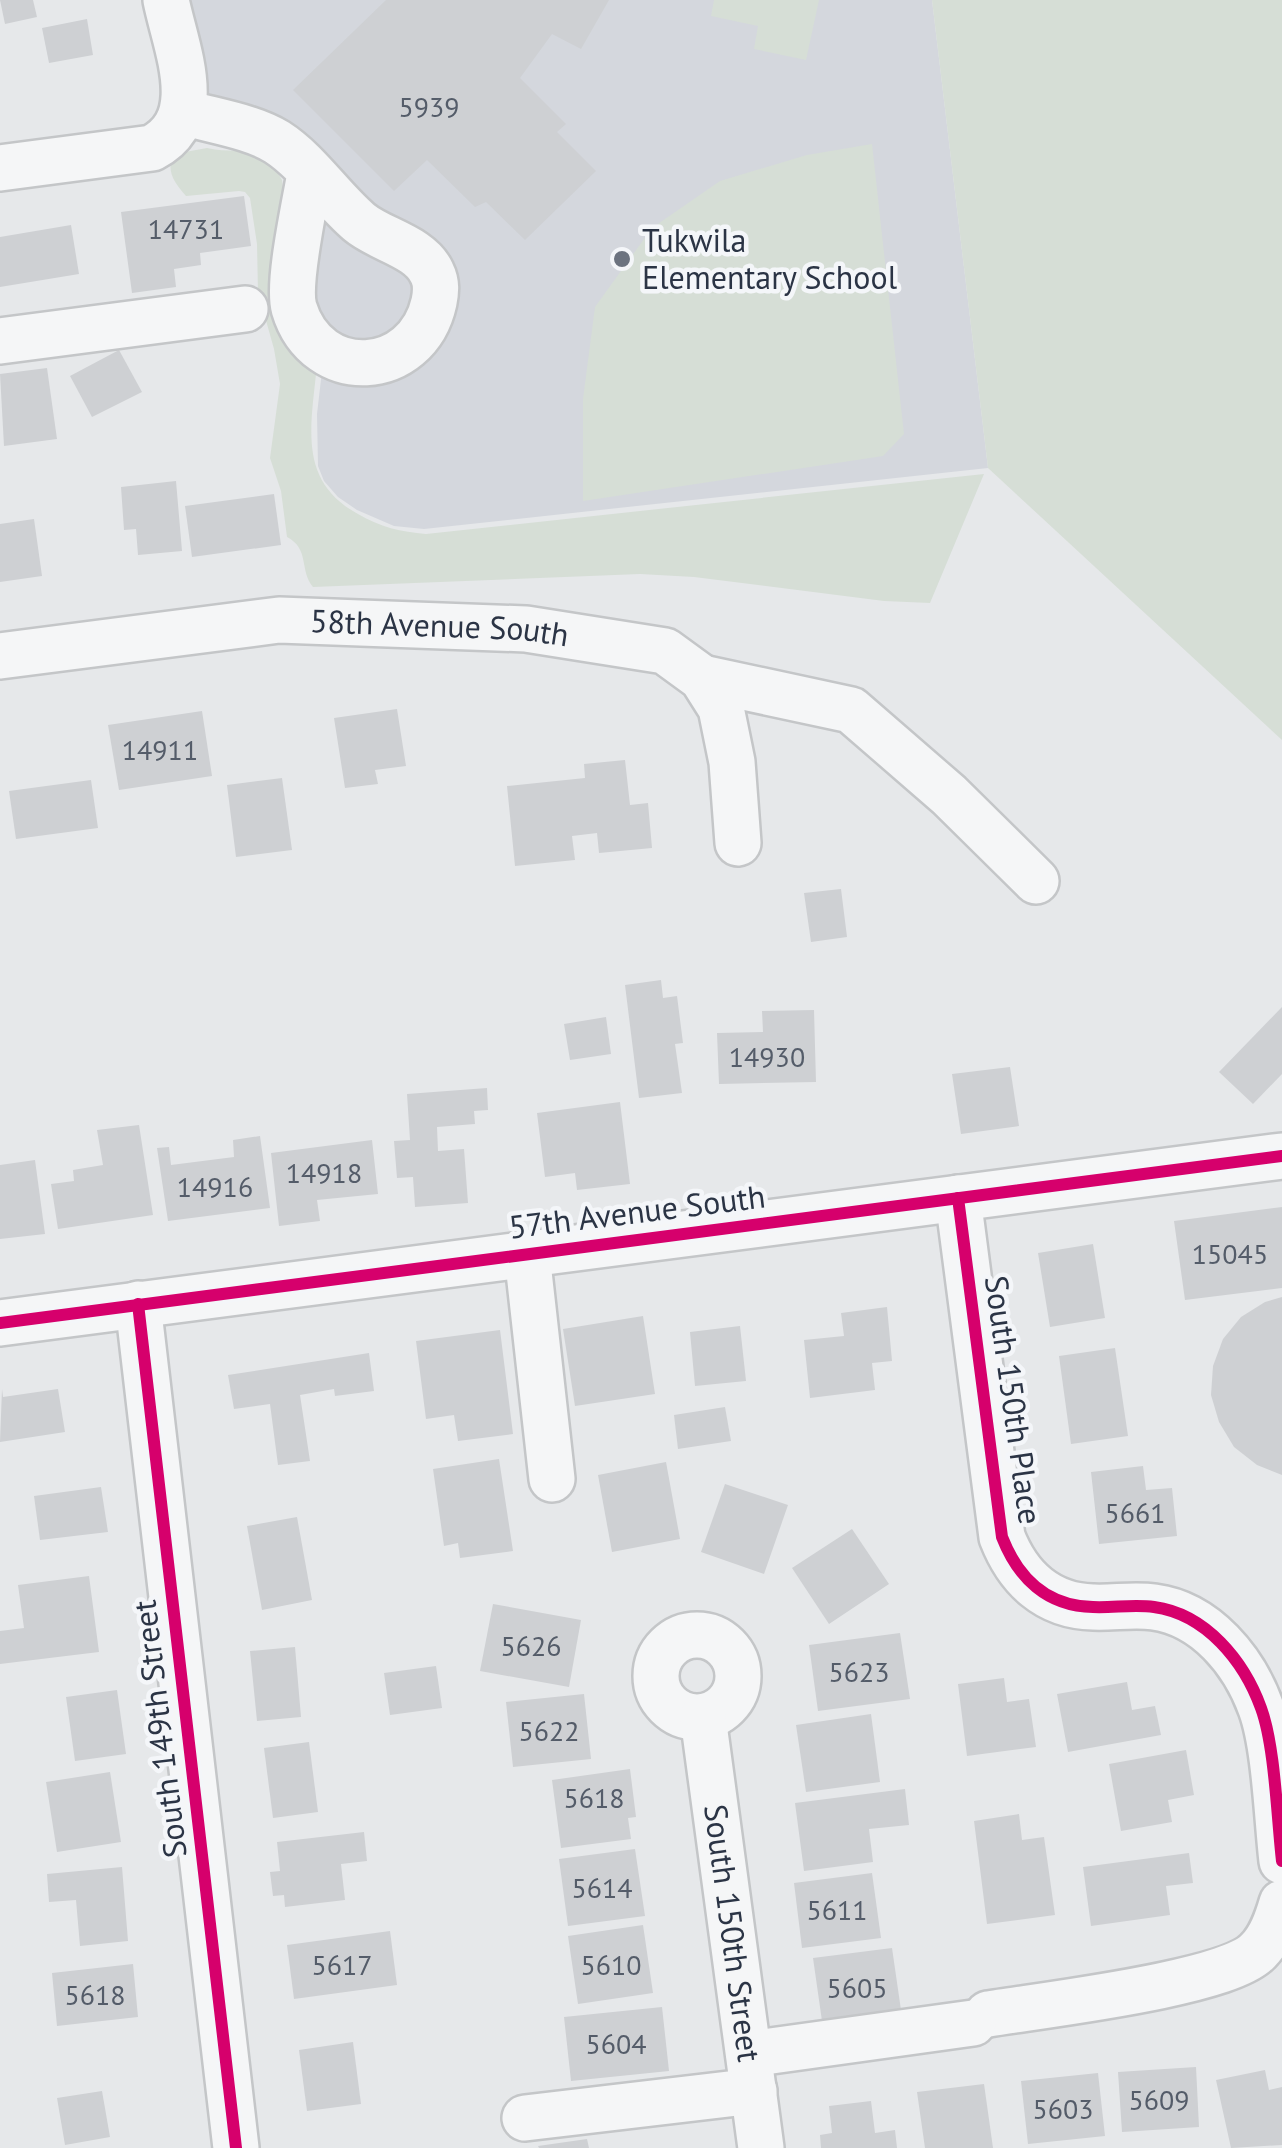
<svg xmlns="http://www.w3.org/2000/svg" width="1282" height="2148" font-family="'PT Sans',sans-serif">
<rect width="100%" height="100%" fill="#e6e8ea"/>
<polygon fill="#d4d7dd" points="189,0 932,0 988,468 424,529 394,526 357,510 338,497 324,481 318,466 317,414 322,371 290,183 281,167 234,143 215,146"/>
<g fill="#d6ded6">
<polygon points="714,0 819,0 806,60 754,49 758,26 711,16"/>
<polygon points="932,0 1282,0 1282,740 988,468"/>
<polygon points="872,144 904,434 883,456 583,501 583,399 595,307 652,228 720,181 807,155"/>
<path d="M207,148C243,156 260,139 282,180L306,365L316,374C310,432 300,482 358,514C380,527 401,532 426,534L984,474L930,603L884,601L694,577L640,574L313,587C299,570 310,549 287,537L281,491L270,458L280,384L274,349L258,292L257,244L250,198L245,192L239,191L186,196C175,183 165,171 174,154Z"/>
</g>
<g fill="#ced0d3">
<polygon points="0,0 33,0 37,17 5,24"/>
<polygon points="386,0 609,0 581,49 552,34 520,78 566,124 557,132 596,171 525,240 486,202 475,207 427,160 394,191 293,90"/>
<polygon points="87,19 93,55 49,63 42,28"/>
<polygon points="244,196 251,246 200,253 201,265 174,269 176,287 132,293 121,212"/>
<polygon points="71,225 79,274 0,287 0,237"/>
<polygon points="119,350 142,392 92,417 70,376"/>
<polygon points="47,368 57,439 4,446 0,374"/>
<polygon points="176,481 182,551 138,555 136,529 124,530 121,487"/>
<polygon points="274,494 281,545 192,557 185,506"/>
<polygon points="34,519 42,576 0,582 0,524"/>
<polygon points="397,709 406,766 375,770 378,784 345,788 334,718"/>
<polygon points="202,711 212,776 119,790 108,725"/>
<polygon points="625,760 630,805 648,803 652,848 599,853 597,833 572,836 575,860 515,866 507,786 585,778 584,764"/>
<polygon points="282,778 292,850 236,857 227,785"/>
<polygon points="91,780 98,828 16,839 9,791"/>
<polygon points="841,889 847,937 811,942 804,893"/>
<polygon points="661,980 663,998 677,996 683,1043 675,1044 682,1093 639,1098 625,985"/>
<polygon points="1282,1007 1282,1074 1253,1104 1219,1072"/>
<polygon points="814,1010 816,1082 719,1084 717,1033 763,1032 762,1011"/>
<polygon points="606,1017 611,1054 570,1060 564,1024"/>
<polygon points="1010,1067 1019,1126 961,1134 952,1074"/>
<polygon points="487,1088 488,1110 474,1111 475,1124 437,1127 438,1151 464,1149 468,1203 415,1207 413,1177 397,1178 394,1141 410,1140 407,1094"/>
<polygon points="620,1102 630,1184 577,1190 575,1173 545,1177 537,1113"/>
<polygon points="139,1125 153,1215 58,1229 51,1184 74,1181 73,1170 103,1165 97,1130"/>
<polygon points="260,1136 270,1208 168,1221 157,1148 169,1147 171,1165 234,1157 233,1140"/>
<polygon points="372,1140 378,1194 317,1200 320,1221 279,1226 271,1153"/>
<polygon points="35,1160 45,1234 0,1239 0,1165"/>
<polygon points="1282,1207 1282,1288 1185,1300 1174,1221"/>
<polygon points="1093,1244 1105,1318 1050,1327 1038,1253"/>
<polygon points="1282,1297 1282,1475 1257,1465 1234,1447 1219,1422 1211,1395 1213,1366 1223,1339 1241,1317 1265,1302"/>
<polygon points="887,1307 892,1361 872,1363 875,1390 810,1398 804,1340 844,1336 841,1313"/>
<polygon points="643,1316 655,1394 575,1406 563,1329"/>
<polygon points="740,1326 746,1381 695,1386 690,1332"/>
<polygon points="500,1330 513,1434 458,1441 454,1415 426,1419 416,1341"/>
<polygon points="1115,1348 1128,1436 1071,1444 1059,1356"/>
<polygon points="369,1353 374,1391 335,1396 334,1389 300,1395 310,1461 278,1465 270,1404 234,1409 228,1375"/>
<polygon points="2,1389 3,1397 58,1389 65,1432 0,1442"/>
<polygon points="725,1407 731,1441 678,1449 674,1415"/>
<polygon points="499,1459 513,1551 460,1558 458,1543 444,1546 433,1469"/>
<polygon points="666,1462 680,1539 612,1552 598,1475"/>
<polygon points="1143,1466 1146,1490 1172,1488 1177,1536 1099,1544 1091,1472"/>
<polygon points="725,1484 788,1505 764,1574 701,1552"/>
<polygon points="101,1487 108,1532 40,1540 34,1496"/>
<polygon points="297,1517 312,1600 262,1610 247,1526"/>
<polygon points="852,1529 889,1584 829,1624 792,1568"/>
<polygon points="89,1576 99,1652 0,1664 0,1631 24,1628 18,1585"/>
<polygon points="493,1604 581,1620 569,1687 480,1671"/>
<polygon points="900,1633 910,1699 818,1711 809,1645"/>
<polygon points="295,1647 301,1717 257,1721 250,1651"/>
<polygon points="436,1666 442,1708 390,1715 384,1673"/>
<polygon points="1004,1678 1007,1702 1029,1699 1036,1747 967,1756 958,1684"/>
<polygon points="1127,1682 1132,1710 1155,1706 1161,1735 1068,1752 1057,1694"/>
<polygon points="117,1690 126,1754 75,1761 66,1697"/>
<polygon points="584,1694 591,1759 513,1767 506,1702"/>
<polygon points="871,1714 880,1782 806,1792 796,1725"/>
<polygon points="309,1742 318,1812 273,1818 264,1748"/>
<polygon points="1186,1750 1194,1795 1168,1800 1172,1822 1121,1831 1109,1764"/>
<polygon points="630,1769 636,1817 628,1818 631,1839 561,1848 552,1780"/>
<polygon points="110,1772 121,1842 57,1852 46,1782"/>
<polygon points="905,1789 909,1825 869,1829 873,1862 804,1871 795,1803"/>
<polygon points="1019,1814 1022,1840 1044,1837 1055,1915 987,1924 974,1821"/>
<polygon points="364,1832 367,1861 341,1864 345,1900 285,1907 284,1895 273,1896 270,1872 280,1871 277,1842"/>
<polygon points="635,1849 645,1916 568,1926 559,1859"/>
<polygon points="1189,1853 1193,1883 1166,1886 1170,1915 1091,1926 1083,1867"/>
<polygon points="122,1867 128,1941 80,1946 76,1900 49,1902 47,1874"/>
<polygon points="872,1873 881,1938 802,1948 794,1883"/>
<polygon points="643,1925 653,1993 578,2004 568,1936"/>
<polygon points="390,1931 397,1985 294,1999 287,1945"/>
<polygon points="892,1948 902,2017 823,2028 813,1958"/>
<polygon points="133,1964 138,2017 57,2026 52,1973"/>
<polygon points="662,2007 669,2071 571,2081 564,2017"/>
<polygon points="353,2042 361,2104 307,2111 299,2050"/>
<polygon points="1196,2067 1199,2127 1122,2132 1118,2072"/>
<polygon points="1265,2070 1269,2090 1282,2087 1282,2145 1231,2148 1216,2080"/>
<polygon points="1098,2073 1105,2136 1028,2144 1021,2081"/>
<polygon points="984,2084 993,2148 925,2148 917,2092"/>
<polygon points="102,2091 110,2137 65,2145 57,2098"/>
<polygon points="871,2101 875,2133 895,2130 897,2148 821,2148 820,2135 832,2133 829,2106"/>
<polygon points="587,2139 589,2148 539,2148 538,2146"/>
</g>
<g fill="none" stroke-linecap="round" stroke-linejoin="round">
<g stroke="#c4c6c8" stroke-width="50">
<g id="minor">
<path d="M183,112C213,121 251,126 277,142C308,162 331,198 359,222C380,240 420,246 432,273C437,283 436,292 434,302C417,379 317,385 294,308C287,282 305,204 310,173"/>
<path d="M0,168L152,148C208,119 176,49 166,0"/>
<polyline points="0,341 245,309"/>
<path id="s1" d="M0,656L279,620L526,629L665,651L702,678L721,708L732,762L738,843"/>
<polyline points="702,678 851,710 949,795 1036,881"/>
<path d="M958,1198L1002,1537C1018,1578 1047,1606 1093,1607C1113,1608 1134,1604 1154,1607C1206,1614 1244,1661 1261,1708C1275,1746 1277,1818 1282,1861"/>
<polyline points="527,1254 552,1479"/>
<polyline points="138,1304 236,2148"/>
<polyline points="0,1323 1282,1156"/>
<circle cx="697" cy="1676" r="41"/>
<path id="s2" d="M703,1717L761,2148"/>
<path d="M988,2014C1042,2005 1227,1984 1258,1951C1271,1938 1277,1920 1282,1903"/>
<polyline points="749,2054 973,2023"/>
<polyline points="525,2118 754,2091"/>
</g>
</g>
<use href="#minor" stroke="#f5f6f7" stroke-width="45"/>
<g stroke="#f4f6f9" stroke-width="19">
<g id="cycleway">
<path d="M958,1198L1002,1537C1018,1578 1047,1606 1093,1607C1113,1608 1134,1604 1154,1607C1206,1614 1244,1661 1261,1708C1275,1746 1277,1818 1282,1861"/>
<polyline points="138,1304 236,2148"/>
<polyline points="0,1323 1282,1156"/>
</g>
</g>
<use href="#cycleway" stroke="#d6006c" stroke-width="12"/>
</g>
<circle fill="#6c737f" stroke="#f4f6f9" stroke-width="4" cx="622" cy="259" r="10"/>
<g text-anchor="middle" stroke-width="9" stroke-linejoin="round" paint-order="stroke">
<g font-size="28" fill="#545c69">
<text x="429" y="117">5939</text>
<text x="186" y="239">14731</text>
<text x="160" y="760">14911</text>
<text x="767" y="1067">14930</text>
<text x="324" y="1183">14918</text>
<text x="215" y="1197">14916</text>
<text x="1230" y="1264">15045</text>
<text x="1135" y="1523">5661</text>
<text x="531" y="1656">5626</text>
<text x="859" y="1682">5623</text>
<text x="549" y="1741">5622</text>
<text x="594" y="1808">5618</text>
<text x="602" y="1898">5614</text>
<text x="837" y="1920">5611</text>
<text x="342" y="1975">5617</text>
<text x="611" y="1975">5610</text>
<text x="857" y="1998">5605</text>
<text x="95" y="2005">5618</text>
<text x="616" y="2054">5604</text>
<text x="1159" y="2110">5609</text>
<text x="1063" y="2119">5603</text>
</g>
<g font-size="32" fill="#2b3445" stroke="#f4f6f9" text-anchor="start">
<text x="642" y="252">Tukwila<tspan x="642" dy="37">Elementary School</tspan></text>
</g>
<g font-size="32" fill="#2b3445" stroke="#f4f6f9">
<text dy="11" stroke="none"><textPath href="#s1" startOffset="442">58th Avenue South</textPath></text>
<text transform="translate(637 1212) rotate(-7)" y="11">57th Avenue South</text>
<text transform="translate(1013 1400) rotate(82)" y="11">South 150th Place</text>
<text transform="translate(160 1729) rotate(-97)" y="11">South 149th Street</text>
<text dy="11" stroke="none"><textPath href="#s2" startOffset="218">South 150th Street</textPath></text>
</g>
</g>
</svg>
